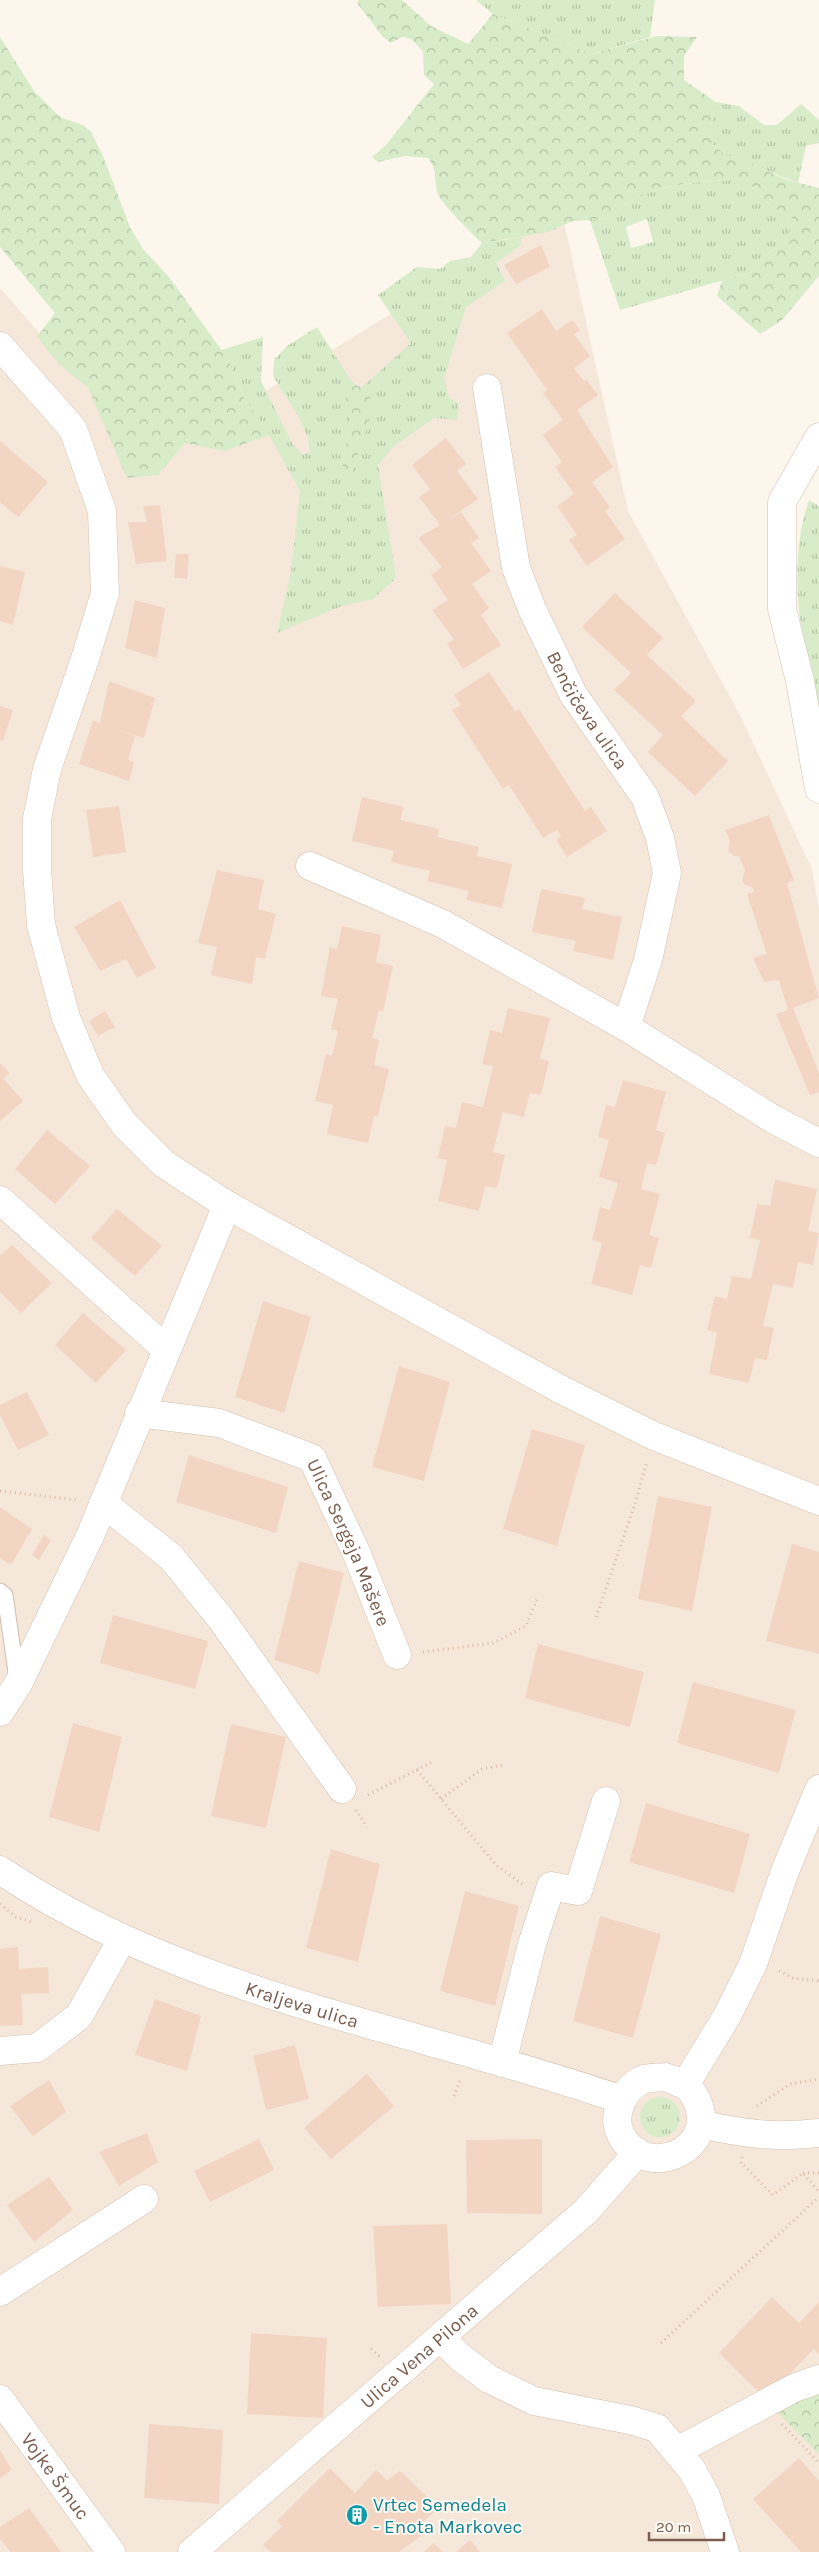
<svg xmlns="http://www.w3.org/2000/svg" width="819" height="2552" font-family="Karla,sans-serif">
<defs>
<pattern id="grass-tufts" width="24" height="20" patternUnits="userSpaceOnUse" patternTransform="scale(1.25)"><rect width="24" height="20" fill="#d8ecc9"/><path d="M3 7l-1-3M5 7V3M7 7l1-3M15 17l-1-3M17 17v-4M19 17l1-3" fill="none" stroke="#b4c2a5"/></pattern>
<pattern id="forest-crowns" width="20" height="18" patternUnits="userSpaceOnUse" patternTransform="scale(1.25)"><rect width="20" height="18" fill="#d8ecc9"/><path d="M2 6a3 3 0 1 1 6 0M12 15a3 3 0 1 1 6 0" fill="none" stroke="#b4c2a5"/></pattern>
</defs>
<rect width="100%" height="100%" fill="#fdf6ec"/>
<polygon fill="#f5e8da" points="561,209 628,511 739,713 812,869 819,909 819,2552 0,2552 0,288 114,418 139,469"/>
<g fill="url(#grass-tufts)" fill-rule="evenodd">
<polygon points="476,0 655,0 650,37 591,54 493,14"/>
<polygon points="716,102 739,106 764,125 777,125 801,104 819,120 819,143 806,146 798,183 724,154 711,142 710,130"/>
<path d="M746,179L769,205L795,220L784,244L770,252L752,272L620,310L590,220L609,219C647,180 695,183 746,179ZM647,219L653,242L631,248L626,227Z"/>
<polygon points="522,237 521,245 496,263 505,281 466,307 444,378 449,398 459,404 457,420 434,418 394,446 378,465 396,578 373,599 342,606 277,633 291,572 300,491 269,435 243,396 228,359 221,350 263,337 261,381 292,443 303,455 310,451 308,438 299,418 273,376 274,360 287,346 317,327 352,382 342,406 350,420 340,481 374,407 368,392 361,388 411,343 378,295 417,267 440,269 450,261 471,257 482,243"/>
<path d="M809,500L819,506V704C799,641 787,563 809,500Z"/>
<circle cx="660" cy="2117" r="20"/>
</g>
<g fill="url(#forest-crowns)">
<path d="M359,0H402L431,26L468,44L493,14L591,54L657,36L697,37L684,56V80L716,102L710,130L711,142L724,154L743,160L787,180L819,188V276L781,321L760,334L717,296L722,281L752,272L770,252L784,244L795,220L769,205L746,179C695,183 647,180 609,219L573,221L548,232L482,243C473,235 441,203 438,194C433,178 439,173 428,158L405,156L378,162L372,157L386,145L434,84L424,75L423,51L411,39L402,37L391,43L383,37L357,3Z"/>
<polygon points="0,37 34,91 60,117 83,125 91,132 103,156 130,227 143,249 169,277 228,359 243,396 269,435 225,451 185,443 158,475 127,478 88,388 58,363 37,337 55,313 0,247"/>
<polygon points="352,382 368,392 374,407 349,483 340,481 350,420 342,406"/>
<polygon points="819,2390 819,2454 773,2408"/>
</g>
<g fill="#f3d5c3">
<polygon points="541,245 550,267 516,284 504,265"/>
<polygon points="542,309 556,331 572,320 580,330 574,334 590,356 574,368 584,381 586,379 598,395 577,410 613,467 592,482 610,507 605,511 625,539 587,566 569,540 577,535 557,506 574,494 555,467 562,462 543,435 563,420 543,393 547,390 507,333"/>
<polygon points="446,438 466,464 457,471 478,499 446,521 461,512 479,538 471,543 491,571 463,590 472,584 489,608 481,615 501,645 463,669 447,644 454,639 432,610 448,600 431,575 442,567 418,538 440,525 419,497 430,489 412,465"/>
<polygon points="0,441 48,482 18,517 0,502"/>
<polygon points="160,505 167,561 136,564 128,522 147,522 143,506"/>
<polygon points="176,554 189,554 187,579 174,578"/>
<polygon points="0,566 25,572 13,625 0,621"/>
<polygon points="615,593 663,638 647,655 696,701 681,716 728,761 695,796 648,752 663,735 614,690 631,673 582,627"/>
<polygon points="135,600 165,608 157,658 125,648"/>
<polygon points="489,672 515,711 519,709 585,811 591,807 607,831 567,857 556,840 561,836 557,830 543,838 509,785 503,789 452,710 461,705 454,695"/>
<polygon points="109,681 155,698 144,738 119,730 135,736 128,760 134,762 129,781 79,764 93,720 100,723"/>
<polygon points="0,706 13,710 3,741 0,740"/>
<polygon points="362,797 404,807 400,820 439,829 437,837 479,847 477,856 512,864 502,908 466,900 469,891 427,881 430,871 391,862 394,851 352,841"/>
<polygon points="119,806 126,852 93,857 86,810"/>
<polygon points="769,815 794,880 787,883 819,998 793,1008 819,1073 819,1092 810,1095 776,1014 788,1010 779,980 764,982 753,958 767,954 747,894 754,892 752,887 745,885 742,881 745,870 739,856 734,856 728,851 730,841 725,830"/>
<polygon points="217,870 264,880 258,909 276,914 265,959 256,957 252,984 211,975 217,947 198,943"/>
<polygon points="541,889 585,898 582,909 622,917 613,960 573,951 576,941 532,932"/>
<polygon points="120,900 156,968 137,978 126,959 100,971 74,927"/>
<polygon points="342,926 381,935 376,962 393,966 383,1012 379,1010 372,1038 379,1040 374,1065 389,1069 378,1116 374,1116 368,1143 327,1134 333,1105 315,1101 326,1054 332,1056 338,1031 331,1029 338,999 321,996 330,947 337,949"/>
<polygon points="508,1008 550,1018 540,1059 549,1061 541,1095 530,1093 524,1117 503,1112 493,1152 505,1155 497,1188 485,1186 479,1211 438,1201 447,1160 438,1158 445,1126 456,1128 462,1102 483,1107 493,1066 482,1064 490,1030 502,1033"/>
<polygon points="105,1011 115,1027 98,1036 89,1021"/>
<polygon points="0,1063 9,1073 4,1079 23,1101 0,1121"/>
<polygon points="623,1080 666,1092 656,1130 665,1133 656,1165 647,1163 641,1189 660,1194 649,1235 659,1238 651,1268 640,1265 632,1295 591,1284 602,1243 592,1240 600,1207 610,1210 618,1183 599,1177 609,1140 598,1137 606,1105 615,1107"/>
<polygon points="47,1130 90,1166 55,1204 15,1169"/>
<polygon points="775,1180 817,1189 808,1231 819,1233 813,1265 798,1262 793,1288 773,1284 763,1326 774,1328 767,1360 755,1358 749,1383 709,1374 717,1333 707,1330 715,1296 727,1299 732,1276 751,1279 760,1240 750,1238 757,1204 770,1206"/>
<polygon points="117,1209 162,1246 135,1276 91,1238"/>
<polygon points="12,1245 52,1283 21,1313 0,1292 0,1256"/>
<polygon points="263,1301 311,1317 284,1413 235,1397"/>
<polygon points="83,1313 126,1350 96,1383 55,1345"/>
<polygon points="399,1366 450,1382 424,1481 372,1467"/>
<polygon points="27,1392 49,1435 18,1450 0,1415 0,1405"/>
<polygon points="532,1429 585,1445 557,1546 503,1529"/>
<polygon points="189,1455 288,1487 276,1533 176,1502"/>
<polygon points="658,1496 712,1507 692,1611 638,1599"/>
<polygon points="0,1507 32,1529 11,1565 0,1558"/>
<polygon points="44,1535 51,1540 39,1560 32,1555"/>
<polygon points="792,1544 819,1552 819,1654 766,1641"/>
<polygon points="299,1561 344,1573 319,1674 274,1660"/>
<polygon points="113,1615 208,1641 195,1689 100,1663"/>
<polygon points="538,1644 644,1672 630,1727 525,1698"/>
<polygon points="693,1682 796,1710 779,1773 677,1743"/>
<polygon points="73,1723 122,1737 99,1832 49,1817"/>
<polygon points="231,1724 286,1737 266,1828 211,1816"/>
<polygon points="646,1803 750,1834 734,1893 629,1862"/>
<polygon points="331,1849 380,1864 358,1962 306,1948"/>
<polygon points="465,1891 519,1906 495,2006 440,1991"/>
<polygon points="600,1916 661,1934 633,2038 573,2021"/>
<polygon points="18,1947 19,1969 48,1967 49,1993 21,1994 23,2025 0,2026 0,1949"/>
<polygon points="155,1999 201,2016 187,2071 135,2055"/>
<polygon points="295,2045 309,2099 266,2110 253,2056"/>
<polygon points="367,2074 394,2106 331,2159 304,2128"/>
<polygon points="49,2080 66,2112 33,2136 10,2106"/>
<polygon points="147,2133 158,2162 119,2186 99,2152"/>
<polygon points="259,2139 274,2170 210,2202 194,2171"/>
<polygon points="542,2139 542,2214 467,2213 466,2140"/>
<polygon points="49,2177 73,2210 34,2242 7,2205"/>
<polygon points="447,2224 451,2304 378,2307 373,2226"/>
<polygon points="772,2297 799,2323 819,2302 819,2354 814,2349 766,2399 719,2353"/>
<polygon points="251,2333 327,2338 323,2418 247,2414"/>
<polygon points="149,2424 223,2430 219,2504 144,2498"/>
<polygon points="0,2450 12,2470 0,2478"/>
<polygon points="799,2458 819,2481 819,2552 801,2552 753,2499"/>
<polygon points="330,2468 355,2493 376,2470 387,2480 400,2471 439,2508 419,2525 426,2532 399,2552 271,2552 263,2545 282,2526 277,2521"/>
<polygon points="29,2508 61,2552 11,2552 0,2539 0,2527"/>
<polygon points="470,2540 480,2552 456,2552"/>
<polygon points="434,2543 443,2552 423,2552"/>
</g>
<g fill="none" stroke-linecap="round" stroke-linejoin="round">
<g stroke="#d1beb0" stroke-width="17">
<polyline id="lane" points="0,1591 5,1595 17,1679"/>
</g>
<g stroke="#d1beb0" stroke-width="29">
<g id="street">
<path id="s1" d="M487,388L516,568L532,609L573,694L645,797L660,838L667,873L648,960L626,1027"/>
<polyline points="819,437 782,502 782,609 800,681 819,789"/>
<polyline points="310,866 443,924 626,1027 773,1119 819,1143"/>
<polyline points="0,1200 167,1350"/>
<path id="s2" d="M139,1413L219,1423L312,1458L356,1552L397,1655"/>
<polyline points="103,1503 171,1557 221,1619 342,1789"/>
<polyline points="0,1712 18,1684 90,1536 227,1205"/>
<path id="s3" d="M0,1870C185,1995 415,2028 622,2100"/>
<polyline points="0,2051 37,2048 79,2016 122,1939"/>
<polyline points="502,2063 532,1944 551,1886 578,1891 606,1801"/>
<polyline points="0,2292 144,2199"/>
<polyline points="440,2337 460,2357 489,2379 534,2401 630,2420 657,2428 692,2470 706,2496 725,2552"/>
<path id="s4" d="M0,2399L111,2552"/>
<polyline points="677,2451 794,2388 819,2379"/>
</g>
</g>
<g stroke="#d6c0b0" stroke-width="29">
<g id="secondary">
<polyline points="0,346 73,429 102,511 105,593 85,659 47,769 37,819 37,870 41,925 66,1018 90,1075 124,1124 164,1164 227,1205 562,1390 654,1436 819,1501"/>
<path d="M665,2077C672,2080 680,2082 686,2086C691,2089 694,2095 697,2101C719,2149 646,2183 621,2135C611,2116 623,2089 642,2080C648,2077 658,2078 665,2077Z"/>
<polyline points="685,2085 727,2016 753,1964 785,1871 819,1789"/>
<path d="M701,2124C743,2134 777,2138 819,2133"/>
<path id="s5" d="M192,2552L586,2211L638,2152"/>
</g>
</g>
<g stroke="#d9b8a5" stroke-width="3" stroke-dasharray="1 4" stroke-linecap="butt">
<polyline points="0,1491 77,1500"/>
<polyline points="596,1617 634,1507 647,1461"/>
<polyline points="423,1652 493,1643 526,1626 538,1597"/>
<polyline points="417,1770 496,1865 525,1886"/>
<polyline points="368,1795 432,1762"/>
<polyline points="441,1799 482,1769 504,1765"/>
<polyline points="356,1810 367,1827"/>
<polyline points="0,1904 16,1917 32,1922"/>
<polyline points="779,1971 793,1978 819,1981"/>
<polyline points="454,2096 461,2078"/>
<polyline points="757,2106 790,2084 819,2079"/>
<polyline points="742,2157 741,2163 773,2195 803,2173 819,2192"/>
<polyline points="803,2173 819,2173"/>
<polyline points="661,2343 819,2197"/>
<polyline points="371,2349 380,2357"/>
<polyline points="782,2424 819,2463"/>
</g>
<use href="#lane" stroke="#fff" stroke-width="15"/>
<use href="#street" stroke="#fff" stroke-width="28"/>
<use href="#secondary" stroke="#fff" stroke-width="28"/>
</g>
<defs>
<g id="building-disc" transform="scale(1.125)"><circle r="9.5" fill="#0f9aa8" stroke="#fffaf3"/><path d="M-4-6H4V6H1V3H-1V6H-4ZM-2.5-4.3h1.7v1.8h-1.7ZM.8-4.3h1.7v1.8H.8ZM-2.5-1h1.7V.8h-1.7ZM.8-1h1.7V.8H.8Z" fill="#fff"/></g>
</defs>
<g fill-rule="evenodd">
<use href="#building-disc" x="357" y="2515"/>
</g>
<g text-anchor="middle" stroke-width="4" stroke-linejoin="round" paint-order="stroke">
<g font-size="19" fill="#7a5c4d" stroke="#fffaf3">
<text dy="7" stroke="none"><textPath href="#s1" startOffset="342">Benčičeva ulica</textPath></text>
<text dy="7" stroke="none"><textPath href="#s2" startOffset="272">Ulica Sergeja Mašere</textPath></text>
<text dy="7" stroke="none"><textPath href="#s3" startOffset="332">Kraljeva ulica</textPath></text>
<text dy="7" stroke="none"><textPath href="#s5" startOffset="300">Ulica Vena Pilona</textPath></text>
<text dy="7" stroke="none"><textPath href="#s4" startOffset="95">Vojke Šmuc</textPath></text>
</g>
<g font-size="19" fill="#0d838f" stroke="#fffaf3" text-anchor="start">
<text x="373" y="2511">Vrtec Semedela<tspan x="373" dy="22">- Enota Markovec</tspan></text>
</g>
</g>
<path d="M649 2532v8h75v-8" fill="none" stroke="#7a5c4d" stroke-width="2.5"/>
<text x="656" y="2532" font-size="15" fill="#7a5c4d" stroke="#fffaf3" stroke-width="4" paint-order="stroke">20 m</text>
</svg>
